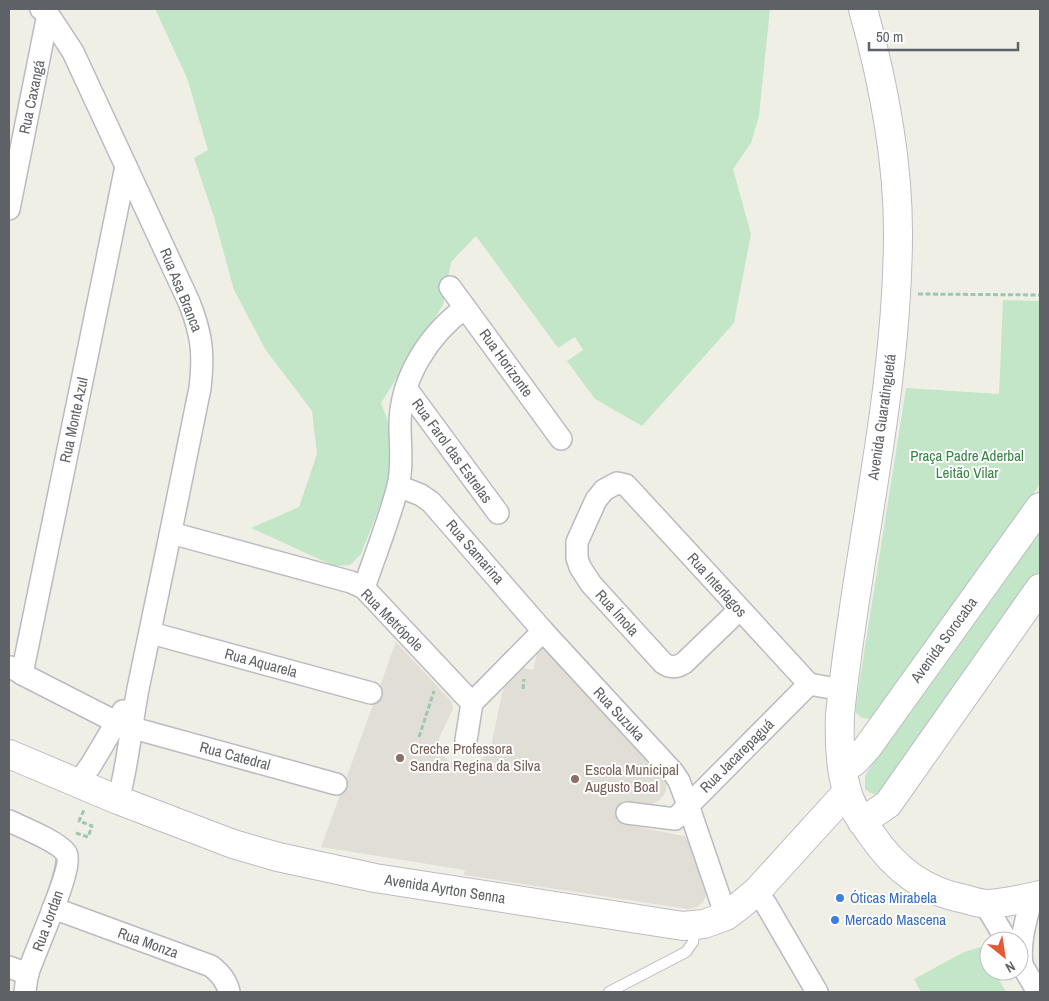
<svg xmlns="http://www.w3.org/2000/svg" width="1049" height="1001" font-family="'Archivo Narrow',sans-serif">
<rect width="100%" height="100%" fill="#f0efe6"/>
<polygon fill="#e0ded5" points="396,642 452,702 453,709 439,738 440,746 443,755 450,762 459,766 469,766 478,762 490,752 502,693 506,685 520,667 533,670 538,650 545,648 663,775 666,783 666,791 663,796 657,802 650,805 623,801 622,824 689,837 706,887 707,895 703,902 697,907 688,909 464,875 465,870 321,847"/>
<g fill="#c4e6c8">
<polygon points="155,9 770,9 759,116 751,143 733,169 751,234 734,323 642,426 595,399 567,361 583,350 575,337 558,348 476,236 451,262 443,305 381,403 392,432 390,480 361,554 350,565 334,566 251,528 299,507 317,454 312,411 265,349 234,290 214,217 194,158 208,150 187,78"/>
<polygon points="1003,300 1040,301 1040,484 885,707 880,713 870,719 862,718 856,713 856,704 906,388 999,394"/>
<path d="M1040,526V571L884,792C876,797 871,794 865,789V776L869,769Z"/>
<polygon points="981,947 989,962 989,971 994,971 1006,992 921,992 914,979 964,952"/>
</g>
<g fill="none" stroke-linecap="round" stroke-linejoin="round">
<g stroke="#b9bbc0" stroke-width="12">
<polyline id="lane" points="609,992 686,952 693,942 695,927"/>
</g>
<g stroke="#b9bbc0" stroke-width="24">
<g id="street">
<path d="M41,9L48,14L73,52L189,302C202,335 204,353 200,388C180,487 160,585 139,684C131,722 129,762 118,800"/>
<polyline points="9,209 48,14"/>
<polyline points="450,287 561,439"/>
<polyline points="406,388 498,513"/>
<polyline points="398,486 421,495 431,502 543,631 673,772 679,781 688,805 726,916"/>
<polyline points="171,533 351,582 364,588 472,703 466,740"/>
<path d="M364,588C375,555 389,521 398,486C403,466 400,445 400,425C400,379 429,334 465,308"/>
<path d="M739,610L684,663C676,668 670,668 663,663L591,584L580,567L577,558V542L596,500L604,490L617,483L626,485L809,684"/>
<polyline points="151,633 371,693"/>
<polyline points="11,667 22,674 116,722 133,728 336,784"/>
<polyline points="22,674 126,166"/>
<polyline points="472,703 543,631"/>
<polyline points="77,784 91,765 123,711"/>
<polyline points="627,813 675,819 809,684 842,690"/>
<path d="M9,821C22,827 59,842 66,853C75,866 34,953 28,973C26,979 26,986 25,992"/>
<polyline points="757,891 767,906 817,992"/>
<polyline points="985,904 1007,941"/>
<path d="M53,908L211,966C220,973 227,981 229,992"/>
<polyline points="1019,960 1038,992"/>
<path d="M1022,965C1019,941 1026,920 1032,897"/>
<polyline points="9,967 28,974"/>
</g>
</g>
<g stroke="#babcc2" stroke-width="30">
<g id="secondary">
<path d="M863,9C883,81 898,156 898,232C898,395 856,554 840,715C839,740 840,767 847,791C851,807 862,821 871,834C895,869 923,891 965,899C972,901 980,904 988,904C1006,903 1023,899 1040,895"/>
<polyline points="9,754 118,800 233,844 278,857 375,878 683,926 704,924 726,916 738,907 757,891 847,792"/>
<polyline points="843,769 855,761 867,748 1040,507"/>
<polyline points="862,822 888,804 1040,588"/>
</g>
</g>
<g stroke="#9dc7ae" stroke-width="3" stroke-dasharray="5 2.5" stroke-linecap="butt">
<polyline points="918,294 1040,295"/>
<polyline points="523,689 524,679"/>
<polyline points="419,737 434,691"/>
<polyline points="76,833 88,837 92,826 79,821 84,810"/>
</g>
<use href="#lane" stroke="#fff" stroke-width="10"/>
<use href="#street" stroke="#fff" stroke-width="21"/>
<use href="#secondary" stroke="#fff" stroke-width="28"/>
</g>
<g fill="#8d6e63" stroke="#fff" stroke-width="2">
<circle cx="400" cy="758" r="5"/>
<circle cx="575" cy="779" r="5"/>
</g>
<g fill="#3f7fe0" stroke="#fff" stroke-width="2">
<circle cx="840" cy="898" r="5"/>
<circle cx="835" cy="920" r="5"/>
</g>
<g text-anchor="middle" stroke-width="4" stroke-linejoin="round" paint-order="stroke">
<g font-size="15" fill="#5e6166" stroke="#fff">
<text transform="translate(32 97) rotate(-78)" y="5">Rua Caxangá</text>
<text transform="translate(181 290) rotate(68)" y="5">Rua Asa Branca</text>
<text transform="translate(506 363) rotate(54)" y="5">Rua Horizonte</text>
<text transform="translate(882 417) rotate(-82)" y="5">Avenida Guaratinguetá</text>
<text transform="translate(74 420) rotate(-78)" y="5">Rua Monte Azul</text>
<text transform="translate(452 451) rotate(54)" y="5">Rua Farol das Estrelas</text>
<text transform="translate(475 552) rotate(49)" y="5">Rua Samarina</text>
<text transform="translate(717 585) rotate(48)" y="5">Rua Interlagos</text>
<text transform="translate(617 613) rotate(48)" y="5">Rua Ímola</text>
<text transform="translate(392 620) rotate(45)" y="5">Rua Metrópole</text>
<text transform="translate(944 640) rotate(-54)" y="5">Avenida Sorocaba</text>
<text transform="translate(261 663) rotate(15)" y="5">Rua Aquarela</text>
<text transform="translate(619 714) rotate(47)" y="5">Rua Suzuka</text>
<text transform="translate(235 756) rotate(15)" y="5">Rua Catedral</text>
<text transform="translate(737 756) rotate(-45)" y="5">Rua Jacarepaguá</text>
<text transform="translate(445 889) rotate(9)" y="5">Avenida Ayrton Senna</text>
<text transform="translate(48 921) rotate(-70)" y="5">Rua Jordan</text>
<text transform="translate(148 943) rotate(20)" y="5">Rua Monza</text>
</g>
<g font-size="15" fill="#378444" stroke="#fff">
<text x="967" y="461">Praça Padre Aderbal<tspan x="967" dy="17">Leitão Vilar</tspan></text>
</g>
<g font-size="15" fill="#785e54" stroke="#fff" text-anchor="start">
<text x="410" y="754">Creche Professora<tspan x="410" dy="17">Sandra Regina da Silva</tspan></text>
<text x="585" y="775">Escola Municipal<tspan x="585" dy="17">Augusto Boal</tspan></text>
</g>
<g font-size="15" fill="#366cbe" stroke="#fff" text-anchor="start">
<text x="850" y="903">Óticas Mirabela</text>
<text x="845" y="925">Mercado Mascena</text>
</g>
</g>
<rect width="1049" height="1001" fill="none" stroke="#5e6166" stroke-width="20"/>
<g transform="translate(1004 956) rotate(150)"><circle r="24" fill="#ffffff" stroke="#bfc0c2"/>
<path d="M0-4L9 19L0 12L-9 19Z" fill="#e55937"/>
<text y="-8" font-size="14" font-weight="bold" text-anchor="middle" fill="#5e6166">N</text>
</g>
<path d="M869 42v8h149v-8" fill="none" stroke="#5e6166" stroke-width="2.5"/>
<text x="876" y="42" font-size="15" fill="#5e6166" stroke="#ffffff" stroke-width="4" paint-order="stroke">50 m</text>
</svg>
